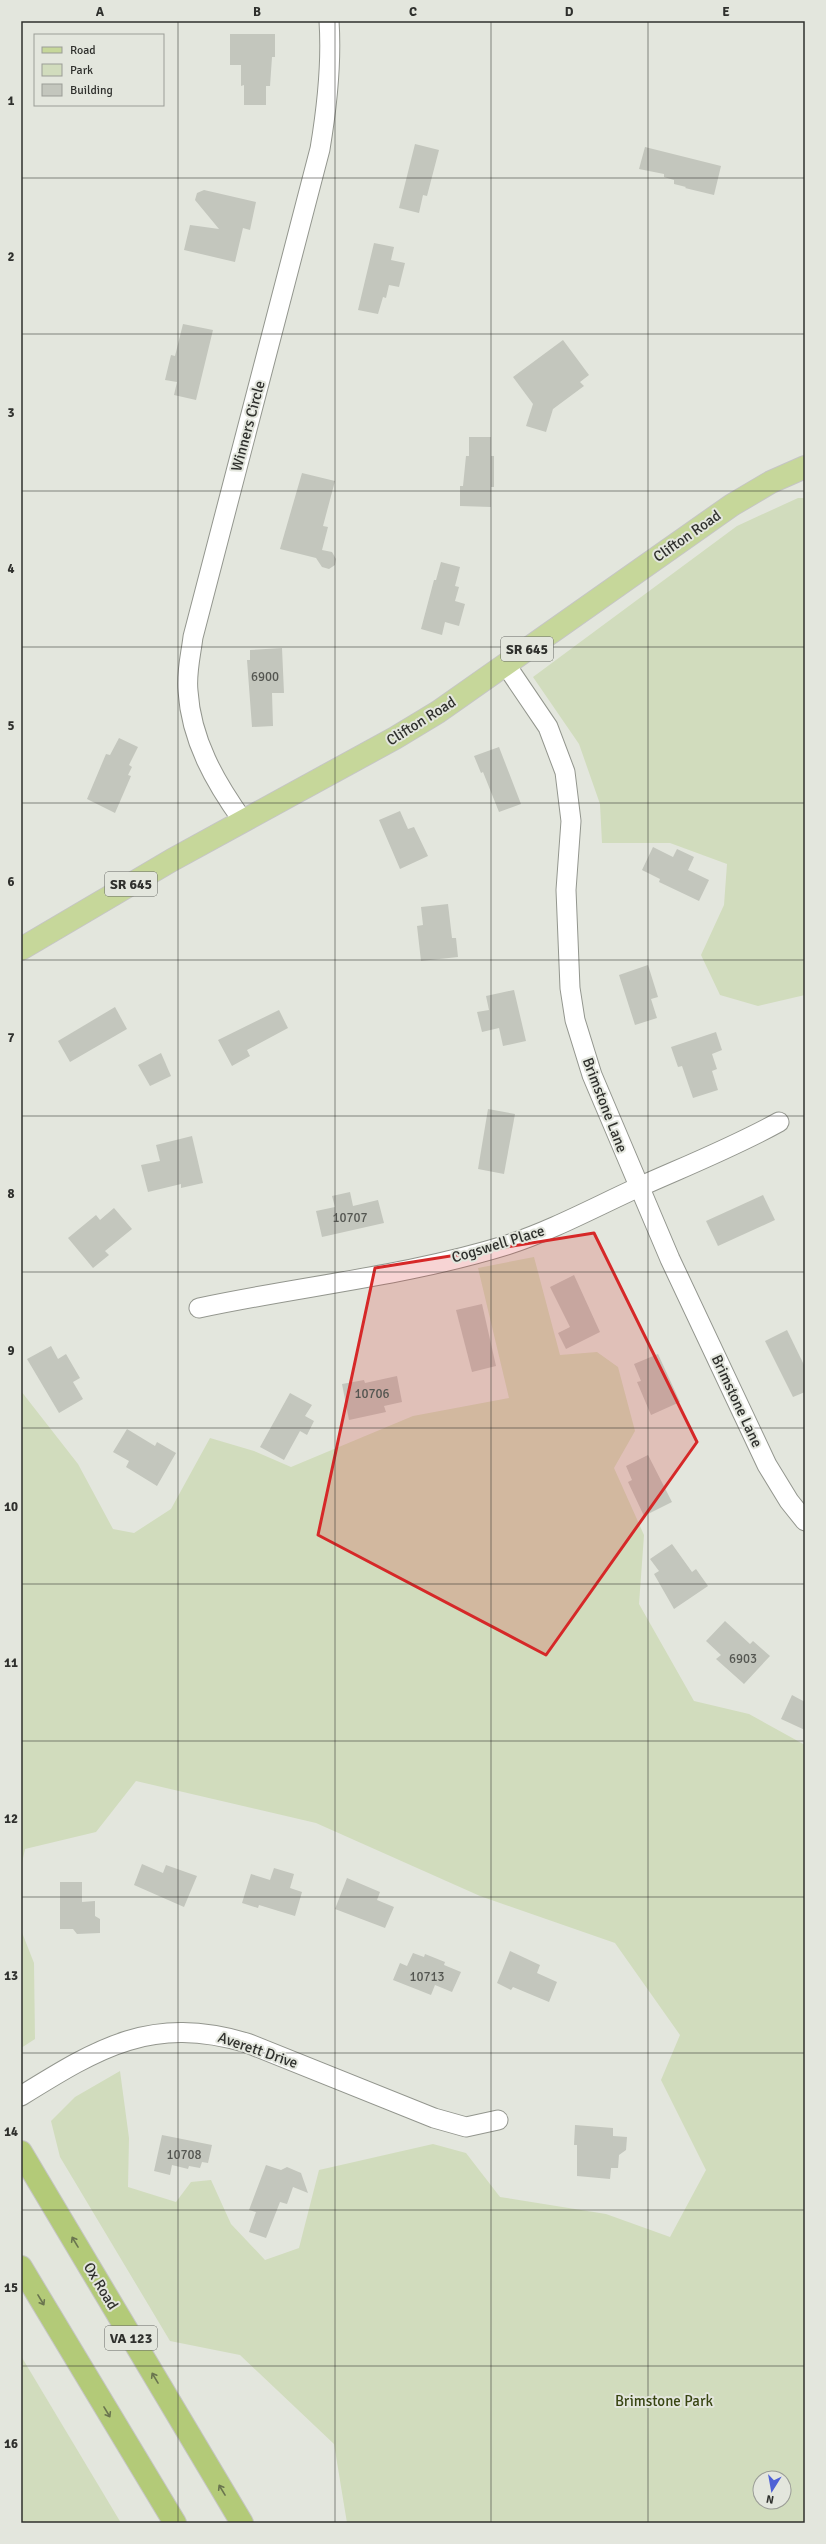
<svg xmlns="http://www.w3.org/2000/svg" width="826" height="2544" font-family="Signika,sans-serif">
<rect width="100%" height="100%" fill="#e3e6dd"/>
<g fill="#d1dcbd" fill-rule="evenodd">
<polygon points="798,498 805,498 805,995 758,1006 720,995 701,955 724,905 727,864 670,843 602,843 600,804 579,744 533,677 737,526"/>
<path d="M534,1257L560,1355L597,1352L618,1367L635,1431L614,1468L644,1535L639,1604L694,1701L749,1714L805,1745V2523H347L334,2444L240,2355L170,2341L60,2157L51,2121L75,2097L120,2071L129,2138L128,2187L176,2202L191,2182L211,2180L231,2224L265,2260L299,2248L319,2170L433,2144L466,2153L500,2197L606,2214L670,2237L706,2170L661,2080L680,2035L615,1943L480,1896L316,1823L136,1781L96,1832L25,1849L21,1868V1391L78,1464L113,1529L134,1533L171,1509L210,1438L254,1451L291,1467L413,1416L509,1398L478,1268ZM760,2478H784V2502H760Z"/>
<polygon points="21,1930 34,1963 35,2039 21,2048"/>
<polygon points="21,2356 121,2523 21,2523"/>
</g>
<g fill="#c3c6bd">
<polygon points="230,34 275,34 275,57 272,57 270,86 266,86 266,105 244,105 244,85 241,86 241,65 230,65"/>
<polygon points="415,144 439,150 427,196 423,195 419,213 399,208"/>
<polygon points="645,147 721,166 714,195 685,188 686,187 674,184 674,180 664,177 664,174 639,169"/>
<polygon points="204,190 256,202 250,230 243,228 235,262 184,250 190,225 219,229 195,200 197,193"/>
<polygon points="374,243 394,247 391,260 405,263 399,287 389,285 386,298 383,297 378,314 358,310"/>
<polygon points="183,324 213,330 196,400 174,395 177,382 165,380 171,355 175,356"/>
<polygon points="563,340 589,375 580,382 584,386 553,409 546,432 526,426 533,404 513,377"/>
<polygon points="469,437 491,437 491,456 494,456 494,487 491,487 491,507 460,506 460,486 463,486 466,456 469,456"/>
<polygon points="302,473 335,481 323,526 328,527 322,550 332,552 336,559 335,565 329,569 322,567 316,558 280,549"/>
<polygon points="441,562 460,567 455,586 459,587 455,601 465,604 459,626 445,622 442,635 421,629 434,580 436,580"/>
<polygon points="282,648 284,693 272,693 273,726 252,727 247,660 250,660 250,650"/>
<polygon points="119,738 138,747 129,765 132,767 128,775 131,776 115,813 87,799 106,754 110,755"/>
<polygon points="499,747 521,804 499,812 483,772 481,773 474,756"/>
<polygon points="400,811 408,829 414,827 428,856 400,869 379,820"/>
<polygon points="653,847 673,857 677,849 694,857 688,870 709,880 699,901 659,882 660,879 642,870"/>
<polygon points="448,904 452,938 456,938 458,957 421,961 417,926 423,925 421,907"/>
<polygon points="648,965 658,997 651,999 657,1018 635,1025 619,975"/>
<polygon points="514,990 526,1041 503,1046 499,1028 482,1032 477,1012 489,1010 486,996"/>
<polygon points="115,1007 127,1029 70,1062 58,1041"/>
<polygon points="279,1010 288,1028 247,1050 250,1056 232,1066 218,1040"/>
<polygon points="716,1032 722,1050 712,1054 717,1069 712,1071 718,1090 693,1098 682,1066 678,1067 671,1047"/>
<polygon points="161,1053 171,1076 150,1086 138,1065"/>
<polygon points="488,1109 515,1114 504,1174 478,1169"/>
<polygon points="192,1136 203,1183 181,1188 181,1184 148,1192 141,1165 160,1161 156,1145"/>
<polygon points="350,1192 353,1206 378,1200 384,1223 322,1237 316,1211 335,1207 332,1196"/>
<polygon points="763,1195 775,1220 718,1246 706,1221"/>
<polygon points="114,1208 132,1229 105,1251 109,1255 93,1268 68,1238 96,1215 100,1220"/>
<polygon points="574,1275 600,1332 566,1349 558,1333 570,1327 550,1287"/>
<polygon points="482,1304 496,1366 472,1372 456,1310"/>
<polygon points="787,1330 805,1367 805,1392 793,1397 765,1341"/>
<polygon points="51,1346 58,1359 66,1354 80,1378 73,1382 83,1399 59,1413 27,1359"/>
<polygon points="658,1354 680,1402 651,1415 637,1382 641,1381 634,1364"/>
<polygon points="397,1376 402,1402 384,1406 386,1412 349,1420 342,1384 364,1380 365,1383"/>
<polygon points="290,1393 312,1405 305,1416 314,1421 307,1435 300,1431 284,1460 260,1447"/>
<polygon points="127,1429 155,1446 157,1442 176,1453 157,1486 126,1467 129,1461 113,1452"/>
<polygon points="648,1455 672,1502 644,1516 628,1482 632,1480 626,1466"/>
<polygon points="672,1544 692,1572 696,1569 708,1586 674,1609 654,1574 659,1571 650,1559"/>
<polygon points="725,1621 750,1644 753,1641 770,1656 744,1684 716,1659 721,1655 706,1641"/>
<polygon points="792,1695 805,1702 805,1730 781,1719"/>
<polygon points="142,1864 163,1873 166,1865 197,1876 184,1907 134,1885"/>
<polygon points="274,1868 294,1874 290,1888 302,1892 295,1916 259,1905 258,1908 242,1903 251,1874 270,1880"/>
<polygon points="347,1878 380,1892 377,1900 394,1907 385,1928 335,1909"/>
<polygon points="60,1882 82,1882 82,1902 95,1901 95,1916 100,1919 100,1933 77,1934 73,1929 60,1929"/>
<polygon points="510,1951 540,1965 537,1973 557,1982 549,2002 513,1987 511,1990 497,1983"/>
<polygon points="413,1953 424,1957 425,1954 445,1962 444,1965 461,1972 452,1992 435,1985 431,1995 393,1980 400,1963 407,1966"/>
<polygon points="575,2125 613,2128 613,2136 627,2137 626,2150 619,2155 618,2168 611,2168 610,2179 577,2176 577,2145 574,2145"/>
<polygon points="162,2135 212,2145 208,2163 202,2162 200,2168 189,2166 188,2169 172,2165 170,2175 154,2171"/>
<polygon points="266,2165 281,2170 287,2167 301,2173 308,2193 293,2187 287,2204 280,2202 266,2238 249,2232 256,2212 249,2210"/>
</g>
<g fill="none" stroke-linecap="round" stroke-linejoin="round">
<g stroke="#93968e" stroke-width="21">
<g id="minor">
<polyline points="506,665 548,727 565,772 571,821 566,890 570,988 575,1020 592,1075 670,1259 767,1465 789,1501 805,1521"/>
<path d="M243,821C215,782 191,740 188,691C186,673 191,654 193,637L320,149C327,107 332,65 329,21"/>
<path d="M199,1308C301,1286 407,1276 507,1245C553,1230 595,1207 639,1187C686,1166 734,1147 779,1122"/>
<path d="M21,2096C100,2047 152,2015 247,2043L434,2118L466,2127L498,2120"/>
</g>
</g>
<g stroke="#c5c5c4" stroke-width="24">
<polyline id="primary" points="21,949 172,860 395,738 438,712 732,505 771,482 805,467"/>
</g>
<g stroke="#c5c5c4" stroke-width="24">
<g id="trunk">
<polyline points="21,2152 242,2523"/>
<polyline points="21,2267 175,2523"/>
</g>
</g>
<use href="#minor" stroke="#fff" stroke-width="19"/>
<use href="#primary" stroke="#c6d79a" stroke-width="22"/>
<use href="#trunk" stroke="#b3ca78" stroke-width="22"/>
</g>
<defs><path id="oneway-shaft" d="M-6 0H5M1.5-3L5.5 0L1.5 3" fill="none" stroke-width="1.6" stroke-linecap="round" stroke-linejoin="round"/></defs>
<g stroke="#6a754f">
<use href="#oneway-shaft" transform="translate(75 2242) rotate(-121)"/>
<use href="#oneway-shaft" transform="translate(41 2300) rotate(59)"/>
<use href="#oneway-shaft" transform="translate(155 2378) rotate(-121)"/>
<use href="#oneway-shaft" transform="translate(107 2412) rotate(59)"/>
<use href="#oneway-shaft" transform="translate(222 2490) rotate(-121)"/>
</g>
<path fill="#d62828" fill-opacity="0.2" stroke="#d62828" stroke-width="3" stroke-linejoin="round" d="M594,1233L697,1442L546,1655L318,1535L375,1268Z"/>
<path fill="none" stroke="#2f302d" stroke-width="1" stroke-opacity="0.55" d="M178,21V2523M335,21V2523M491,21V2523M648,21V2523M21,178H805M21,334H805M21,491H805M21,647H805M21,803H805M21,960H805M21,1116H805M21,1272H805M21,1428H805M21,1584H805M21,1741H805M21,1897H805M21,2053H805M21,2210H805M21,2366H805"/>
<g text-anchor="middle" stroke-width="4" stroke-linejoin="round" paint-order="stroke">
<g font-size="13" fill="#545651">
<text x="265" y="681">6900</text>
<text x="350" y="1222">10707</text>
<text x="372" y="1398">10706</text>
<text x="743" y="1663">6903</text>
<text x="427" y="1981">10713</text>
<text x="184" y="2159">10708</text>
</g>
<g fill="#e3e6dd" stroke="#656762" stroke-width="1">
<rect x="501" y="637" width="52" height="24" rx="3"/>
<rect x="105" y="872" width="52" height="24" rx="3"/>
<rect x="105" y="2326" width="52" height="24" rx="3"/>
</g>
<g font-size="14" font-weight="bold" fill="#2f302d">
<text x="527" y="654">SR 645</text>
<text x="131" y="889">SR 645</text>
<text x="131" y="2343">VA 123</text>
</g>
<g font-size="15" fill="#2f302d" stroke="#e3e6dd">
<text transform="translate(248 426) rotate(-75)" y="5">Winners Circle</text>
<text transform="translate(687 536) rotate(-35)" y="5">Clifton Road</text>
<text transform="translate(421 721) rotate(-32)" y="5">Clifton Road</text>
<text transform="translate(605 1105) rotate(69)" y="5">Brimstone Lane</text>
<text transform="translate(498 1244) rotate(-17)" y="5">Cogswell Place</text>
<text transform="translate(737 1401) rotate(65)" y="5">Brimstone Lane</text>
<text transform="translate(258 2050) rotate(19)" y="5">Averett Drive</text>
<text transform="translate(101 2286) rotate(59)" y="5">Ox Road</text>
</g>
<g font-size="15" fill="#384512" stroke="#e3e6dd">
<text x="664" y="2406">Brimstone Park</text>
</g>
</g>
<rect width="826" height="2544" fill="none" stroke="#e3e6dd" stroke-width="44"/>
<rect x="34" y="34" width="130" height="72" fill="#e3e6dd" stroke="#9b9d97"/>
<rect x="42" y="47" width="20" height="6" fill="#c6d79a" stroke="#9b9d97"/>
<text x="70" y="54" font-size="12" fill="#2f302d">Road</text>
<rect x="42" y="64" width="20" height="12" fill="#d1dcbd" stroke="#9b9d97"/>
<text x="70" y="74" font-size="12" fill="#2f302d">Park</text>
<rect x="42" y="84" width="20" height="12" fill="#c3c6bd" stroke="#9b9d97"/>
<text x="70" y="94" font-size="12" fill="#2f302d">Building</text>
<g transform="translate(772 2490) rotate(191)"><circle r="19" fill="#e3e6dd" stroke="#9b9d97"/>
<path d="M0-3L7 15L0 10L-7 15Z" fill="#4e61d6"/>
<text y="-6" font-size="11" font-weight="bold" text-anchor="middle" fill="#2f302d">N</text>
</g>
<rect x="22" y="22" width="782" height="2500" fill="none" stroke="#2f302d" stroke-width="1.5"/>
<g font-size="13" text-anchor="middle" font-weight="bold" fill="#2f302d">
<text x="100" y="16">A</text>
<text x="257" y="16">B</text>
<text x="413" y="16">C</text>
<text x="569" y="16">D</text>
<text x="726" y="16">E</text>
<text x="11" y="105">1</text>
<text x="11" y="261">2</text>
<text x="11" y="417">3</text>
<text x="11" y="573">4</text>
<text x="11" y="730">5</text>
<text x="11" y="886">6</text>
<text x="11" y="1042">7</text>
<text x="11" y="1198">8</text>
<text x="11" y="1355">9</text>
<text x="11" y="1511">10</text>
<text x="11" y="1667">11</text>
<text x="11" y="1823">12</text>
<text x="11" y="1980">13</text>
<text x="11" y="2136">14</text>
<text x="11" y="2292">15</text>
<text x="11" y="2448">16</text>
</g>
</svg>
